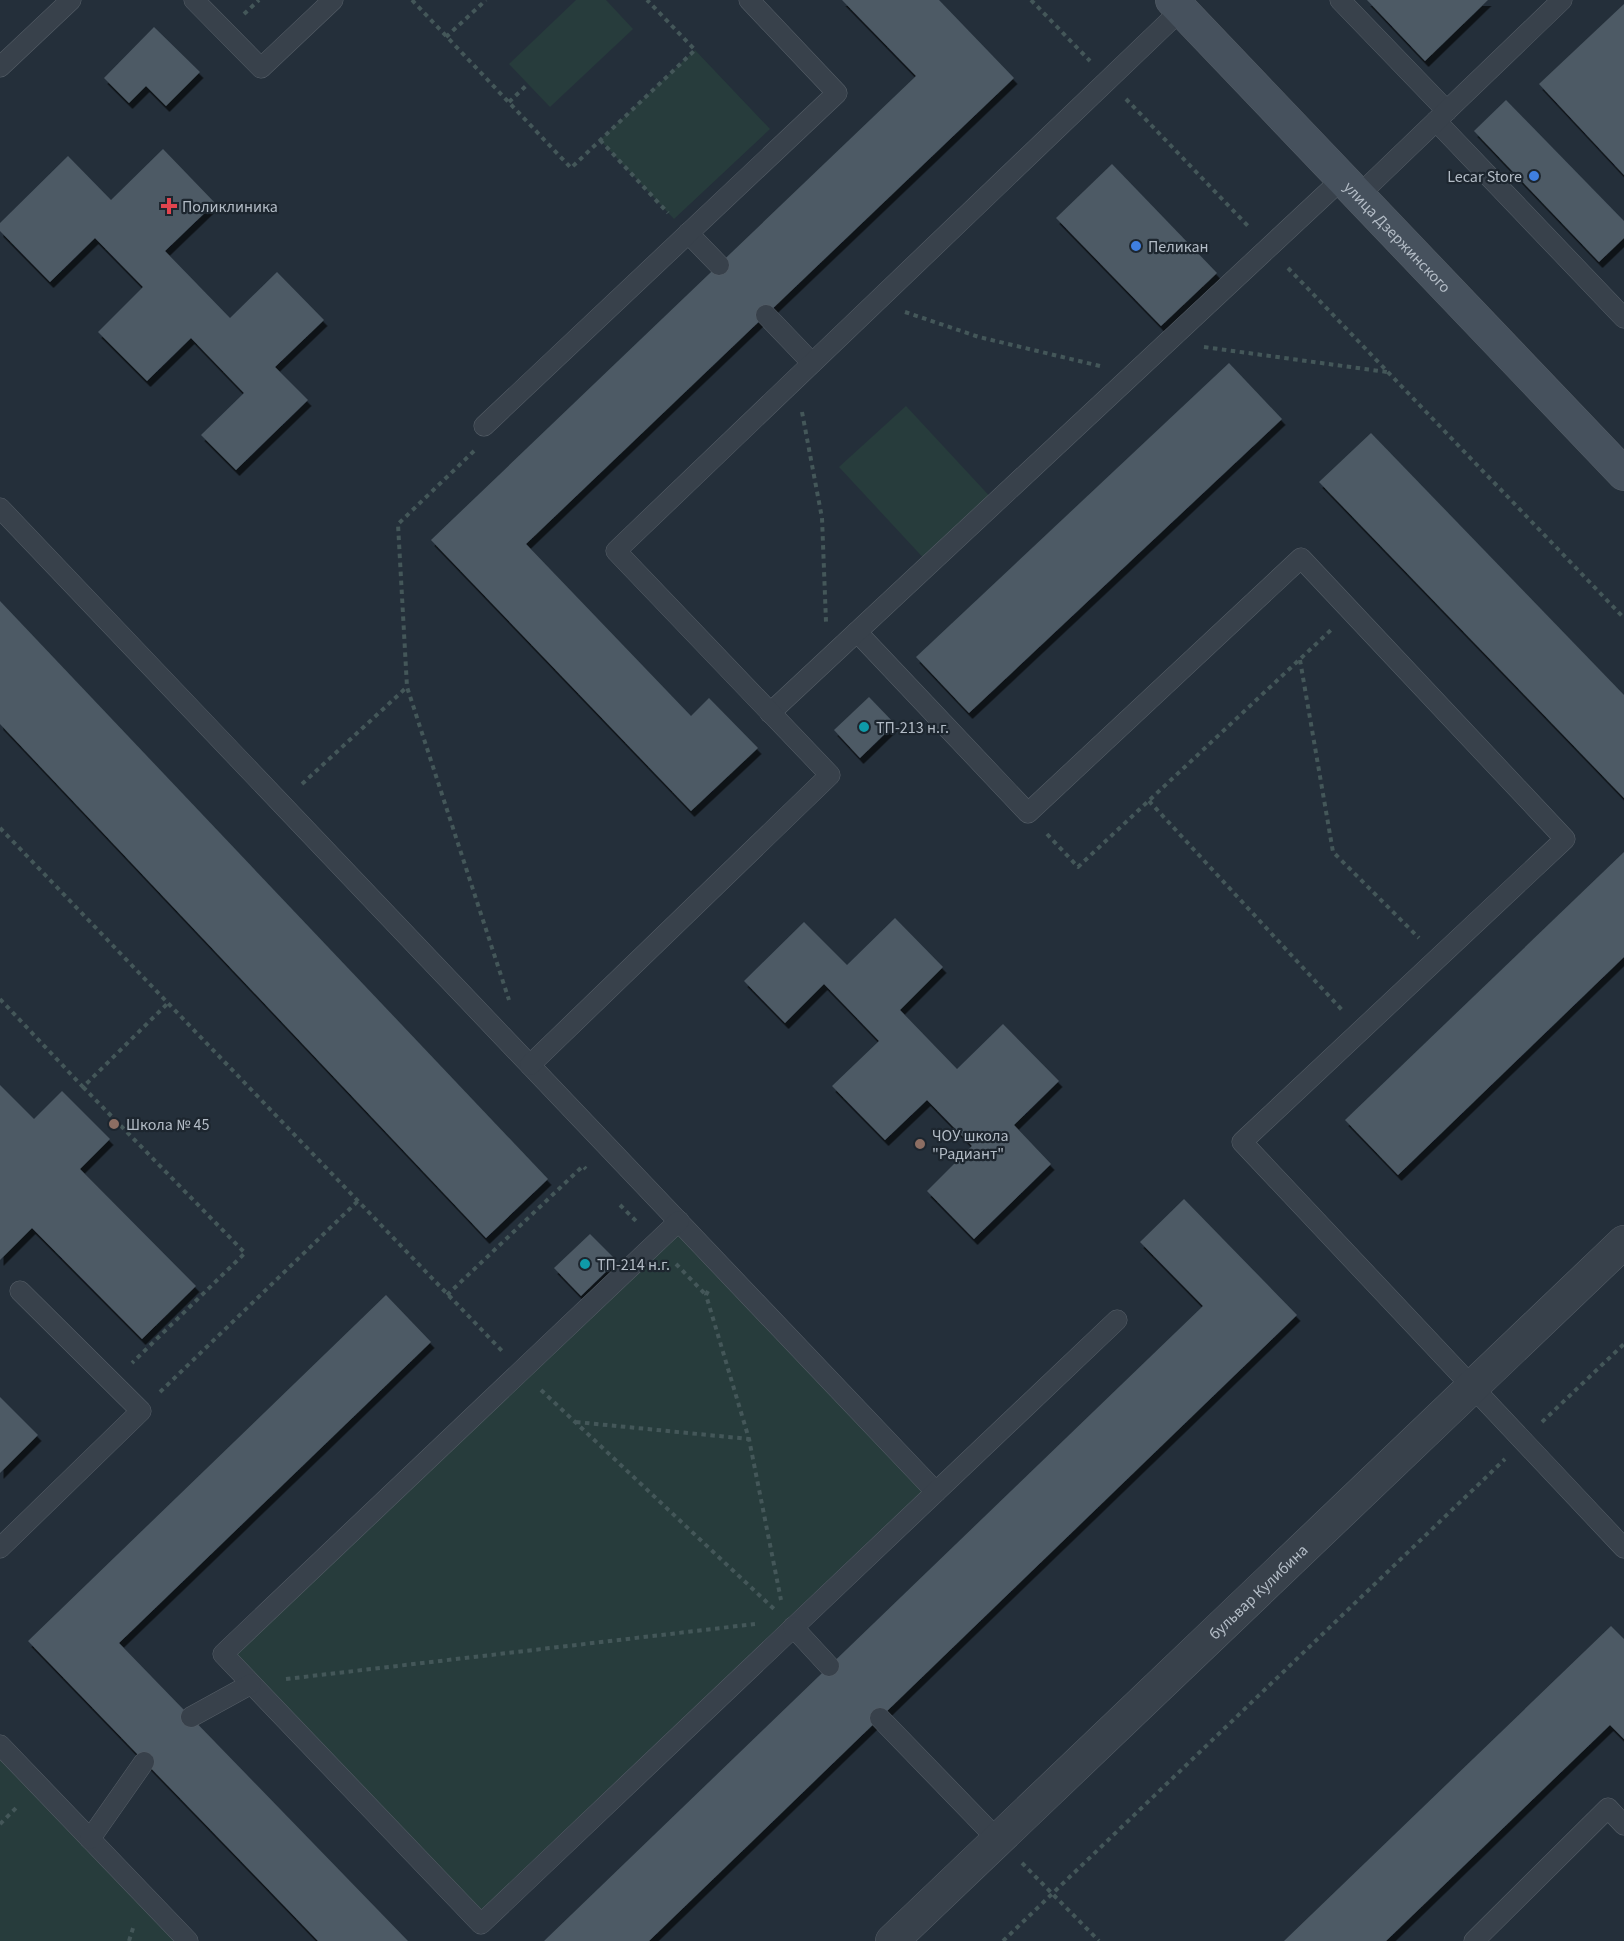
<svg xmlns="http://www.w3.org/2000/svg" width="1624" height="1941" font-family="'Source Sans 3',sans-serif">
<defs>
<filter id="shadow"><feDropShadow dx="3.5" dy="6" stdDeviation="0" flood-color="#0009"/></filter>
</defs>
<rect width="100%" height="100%" fill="#242f3a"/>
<g fill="#273c3c">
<polygon points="576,0 606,0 633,29 550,107 509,64"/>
<polygon points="695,50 770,129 674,219 600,140"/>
<polygon points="906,406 995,502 929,564 839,467"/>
<polygon points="676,1232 923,1490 481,1910 235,1652"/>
<polygon points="0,1752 181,1941 0,1941"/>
</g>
<g fill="#4d5a65" filter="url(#shadow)">
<polygon points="842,0 939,0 1014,78 526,544 691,716 709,698 758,748 691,811 431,540 916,76"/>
<polygon points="1367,0 1488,0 1425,61"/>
<polygon points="1624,4 1624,175 1539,84"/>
<polygon points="154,27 200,72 166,106 146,86 129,103 104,78"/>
<polygon points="1506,100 1624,221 1624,238 1599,262 1474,131"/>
<polygon points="163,149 215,203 165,251 230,318 277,272 324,320 275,367 308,400 236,470 201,435 244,393 191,338 147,381 98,332 143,287 95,238 50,282 0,231 0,223 68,156 111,200"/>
<polygon points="1112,164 1217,273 1161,326 1056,218"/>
<polygon points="1229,363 1282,419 969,713 916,657"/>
<polygon points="1371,433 1624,695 1624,798 1319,482"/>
<polygon points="0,601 548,1179 486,1238 0,724"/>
<polygon points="869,697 895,724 860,758 834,730"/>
<polygon points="1624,852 1624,957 1398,1175 1345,1120"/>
<polygon points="895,918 943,967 900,1010 957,1069 1003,1024 1059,1081 1014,1125 1051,1164 974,1239 927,1191 972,1146 927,1100 885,1140 832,1086 879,1041 824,984 785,1023 744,981 804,922 847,965"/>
<polygon points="0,1085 34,1119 62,1091 110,1139 80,1169 196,1286 142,1339 32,1228 0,1260"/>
<polygon points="1184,1199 1297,1315 649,1941 544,1941 1203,1306 1140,1242"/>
<polygon points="590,1234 617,1261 581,1296 554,1268"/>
<polygon points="386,1295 431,1342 119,1643 408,1941 318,1941 28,1641"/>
<polygon points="0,1397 38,1435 0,1473"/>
<polygon points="1611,1626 1624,1639 1624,1739 1610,1725 1386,1941 1284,1941"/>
</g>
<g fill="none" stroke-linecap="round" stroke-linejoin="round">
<g stroke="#565f68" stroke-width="21">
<g id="lane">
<polyline points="194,0 261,68 333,0"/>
<polyline points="1340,0 1447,111"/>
<polyline points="0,67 71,0"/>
<polyline points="1436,121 1624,318"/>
<polyline points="1358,196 1562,0"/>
<polyline points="688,233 719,265"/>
<polyline points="766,315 812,363"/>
<polyline points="484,426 837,93 749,0"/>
<polyline points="0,508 936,1492"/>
<polyline points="857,632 1028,813 1301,558 1565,839 1242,1142 1624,1548"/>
<polyline points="770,713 1342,179"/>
<polyline points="530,1065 830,775 616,551 1181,10"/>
<polyline points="679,1221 223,1654 481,1924 1117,1320"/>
<polyline points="0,1548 141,1411 20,1291"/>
<polyline points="793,1627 829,1666"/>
<polyline points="191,1717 251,1684"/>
<polyline points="880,1718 998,1840"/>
<polyline points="0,1745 188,1941"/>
<polyline points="90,1839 144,1762"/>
<polyline points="1474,1941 1608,1808 1624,1825"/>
</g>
</g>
<g stroke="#565f68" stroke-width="34">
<g id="street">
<path id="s1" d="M892,1941L1624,1242"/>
</g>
</g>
<g stroke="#565f68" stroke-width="34">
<g id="secondary">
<path id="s2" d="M1172,0L1624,474"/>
</g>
</g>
<g stroke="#445759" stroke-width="4" stroke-dasharray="4.5 4.5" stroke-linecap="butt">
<polyline points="412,0 571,168 695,50 647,0"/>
<polyline points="1031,0 1090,61"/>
<polyline points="244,14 259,0"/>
<polyline points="446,37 486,0"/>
<polyline points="1126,99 1250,228"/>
<polyline points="509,102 528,84"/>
<polyline points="600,140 668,213"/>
<polyline points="1288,268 1624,618"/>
<polyline points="905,312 979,337 1100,366"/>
<polyline points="1204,347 1387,372"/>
<polyline points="802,412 822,518 826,622"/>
<polyline points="474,451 398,524 407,687 509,1000"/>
<polyline points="1300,660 1333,852 1419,938"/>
<polyline points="302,784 407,687"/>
<polyline points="1149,801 1342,1010"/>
<polyline points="0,828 502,1351"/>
<polyline points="1047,834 1078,867 1331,630"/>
<polyline points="0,999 83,1087 168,1003"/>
<polyline points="83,1087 245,1253 132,1363"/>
<polyline points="620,1205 638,1223"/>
<polyline points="676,1264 706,1295"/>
<polyline points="708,1291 706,1295 749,1439 781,1600"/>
<polyline points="447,1295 583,1166 586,1169"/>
<polyline points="541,1390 774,1609"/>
<polyline points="160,1392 358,1201"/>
<polyline points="576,1422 749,1439"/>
<polyline points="1542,1422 1624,1344"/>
<polyline points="286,1679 755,1624"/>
<polyline points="0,1824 19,1805"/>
<polyline points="1022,1863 1099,1941"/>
<polyline points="129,1941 134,1925"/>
<polyline points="1003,1941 1505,1459"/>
</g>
<use href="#lane" stroke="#38414b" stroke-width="20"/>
<use href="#street" stroke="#38414b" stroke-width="33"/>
<use href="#secondary" stroke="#46515d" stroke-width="33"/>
</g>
<g fill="#3f7fe0" stroke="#1d262f" stroke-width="2">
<circle cx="1534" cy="176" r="6"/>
<circle cx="1136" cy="246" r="6"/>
</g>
<path fill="#e0444e" stroke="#1d262f" stroke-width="2" d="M166 197h6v6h6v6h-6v6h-6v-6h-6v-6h6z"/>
<g fill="#0f9aa8" stroke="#1d262f" stroke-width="2">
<circle cx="864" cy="727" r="6"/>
<circle cx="585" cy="1264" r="6"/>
</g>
<g fill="#8d6e63" stroke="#1d262f" stroke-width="2">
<circle cx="114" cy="1124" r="6"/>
<circle cx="920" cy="1144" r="6"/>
</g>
<g text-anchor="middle" stroke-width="4.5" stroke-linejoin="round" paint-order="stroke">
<g font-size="16" fill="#b3bcc6" stroke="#1d262f" text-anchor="start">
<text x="1522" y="182" text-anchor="end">Lecar Store</text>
<text x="182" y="212">Поликлиника</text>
<text x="1148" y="252">Пеликан</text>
<text x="876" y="733">ТП-213 н.г.</text>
<text x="126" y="1130">Школа № 45</text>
<text x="932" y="1141">ЧОУ школа<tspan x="932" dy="18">"Радиант"</tspan></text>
<text x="597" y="1270">ТП-214 н.г.</text>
</g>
<g font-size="16" fill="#b3bcc6" stroke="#1d262f">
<text dy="6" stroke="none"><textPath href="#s2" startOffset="327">улица Дзержинского</textPath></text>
<text dy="6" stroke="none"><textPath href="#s1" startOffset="506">бульвар Кулибина</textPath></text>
</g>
</g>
</svg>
